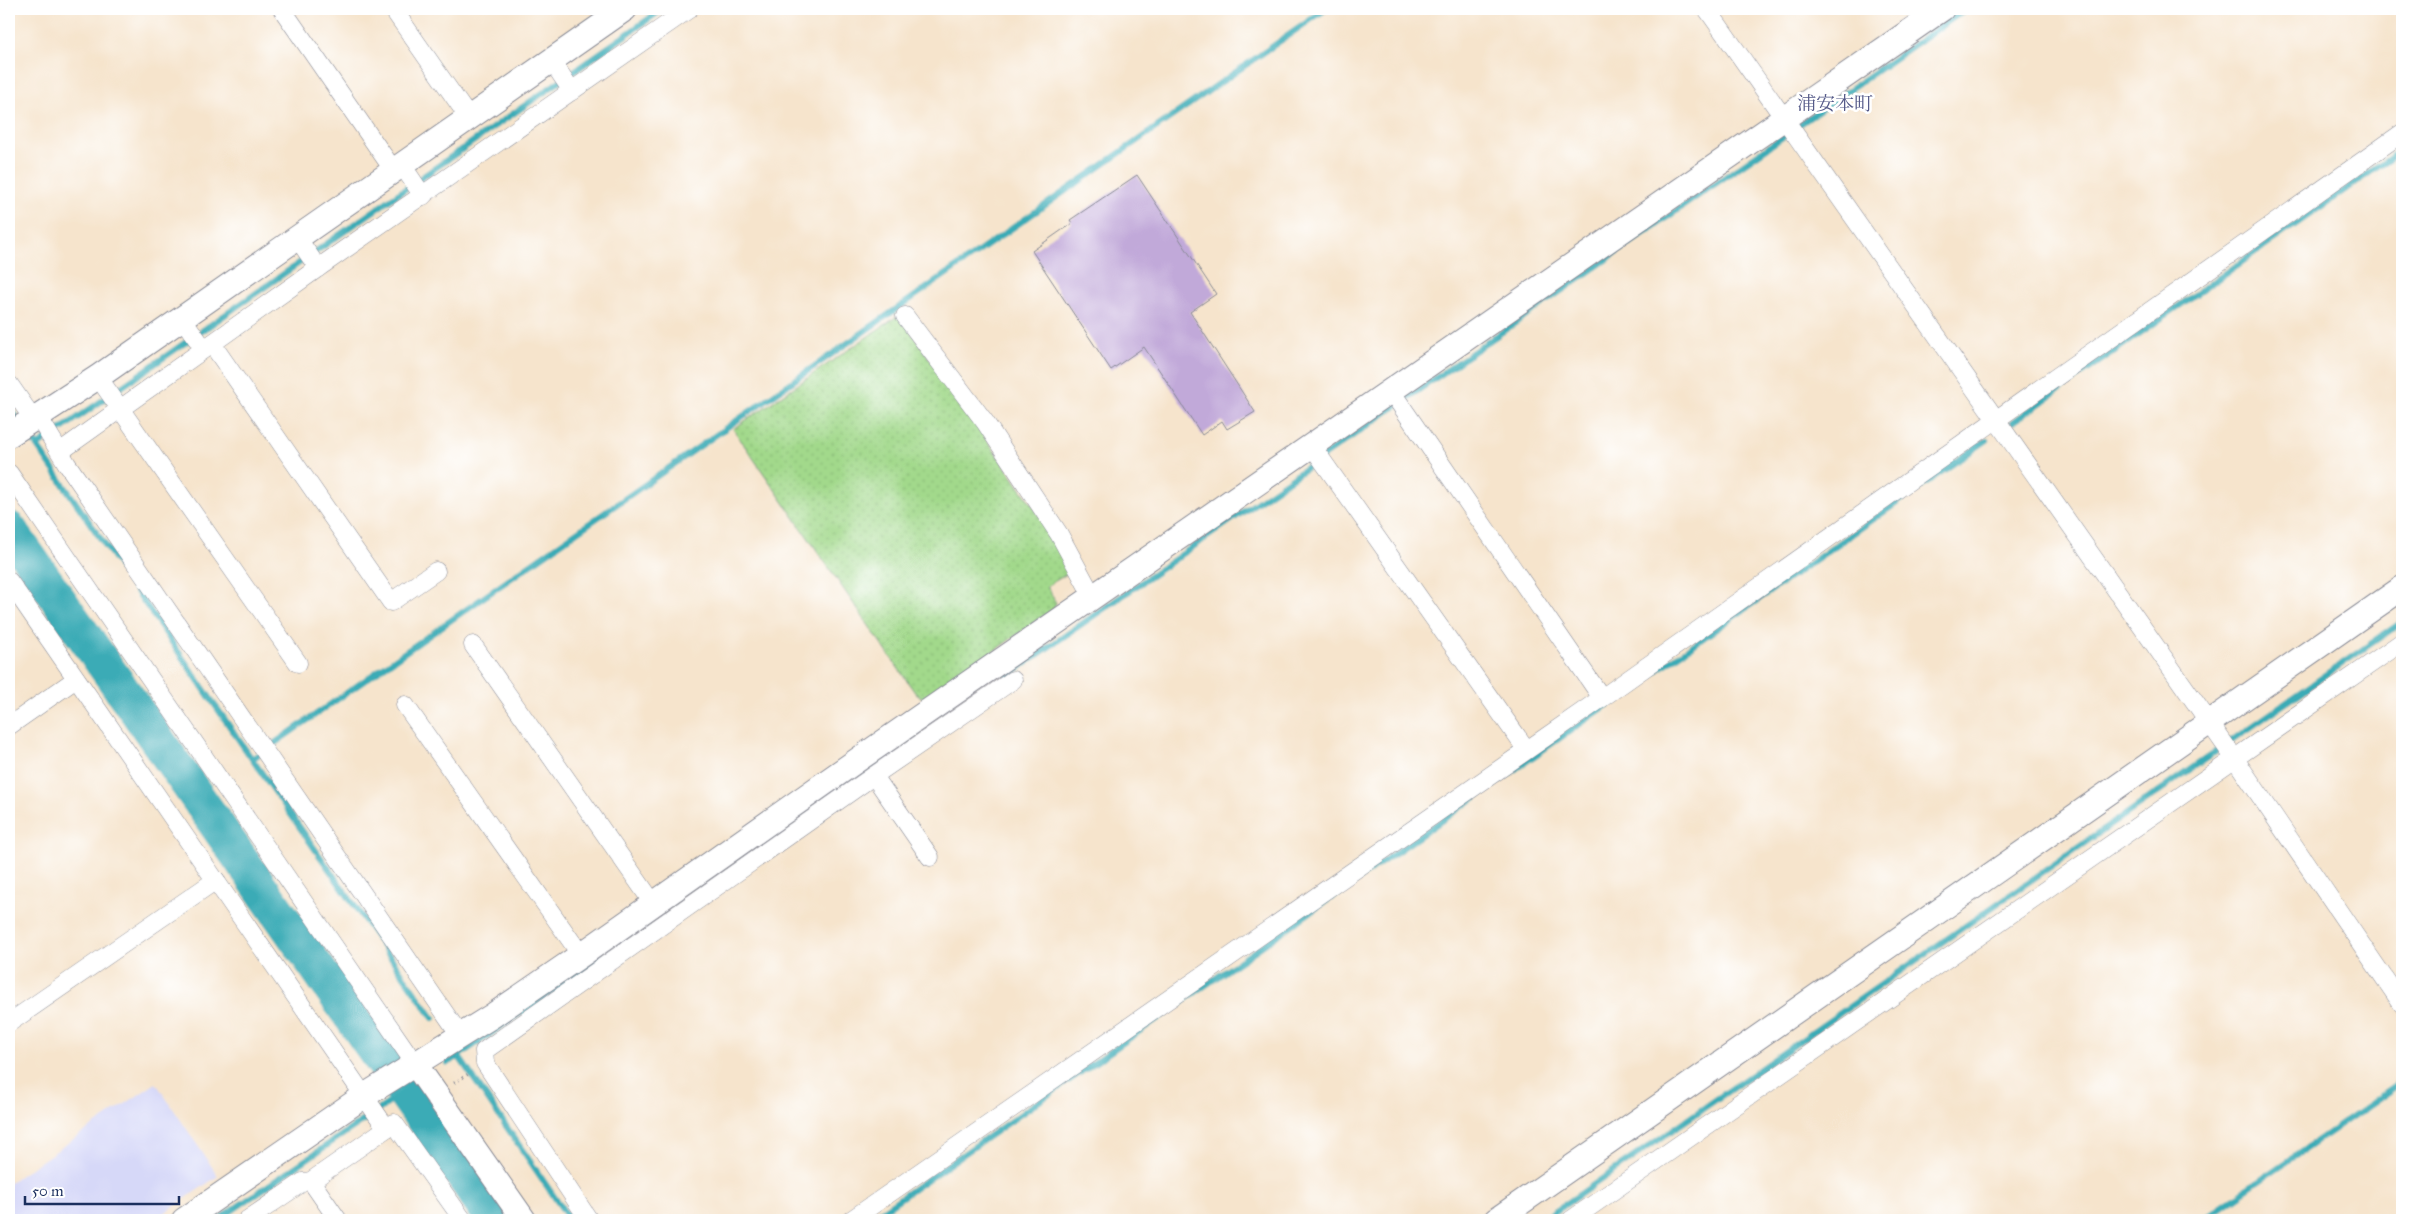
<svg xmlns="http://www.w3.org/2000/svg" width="2411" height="1229" font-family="'IM FELL Great Primer','Noto Serif JP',serif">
<defs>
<pattern id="grass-dots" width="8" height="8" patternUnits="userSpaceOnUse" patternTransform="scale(1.25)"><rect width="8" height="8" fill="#a2d98b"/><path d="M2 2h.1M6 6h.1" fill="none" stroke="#8bbb7a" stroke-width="1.8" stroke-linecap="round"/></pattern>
</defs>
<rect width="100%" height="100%" fill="#fff"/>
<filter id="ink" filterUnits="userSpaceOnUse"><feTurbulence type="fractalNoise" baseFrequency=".02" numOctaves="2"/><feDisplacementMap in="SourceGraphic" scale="10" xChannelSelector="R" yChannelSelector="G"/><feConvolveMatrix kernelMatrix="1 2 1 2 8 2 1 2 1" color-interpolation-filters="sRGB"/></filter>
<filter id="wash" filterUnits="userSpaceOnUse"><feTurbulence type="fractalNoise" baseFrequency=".0096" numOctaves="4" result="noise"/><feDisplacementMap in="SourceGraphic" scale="20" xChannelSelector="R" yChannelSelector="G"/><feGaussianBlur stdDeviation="1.12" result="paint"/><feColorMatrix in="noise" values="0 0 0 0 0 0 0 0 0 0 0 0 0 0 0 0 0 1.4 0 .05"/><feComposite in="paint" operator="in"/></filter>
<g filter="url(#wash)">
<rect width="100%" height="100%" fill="#f6e4cc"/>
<polygon fill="#d6d8f8" points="156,1083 218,1176 154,1220 13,1220 9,1215 9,1183"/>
<polygon fill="url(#grass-dots)" stroke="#5e8474" points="899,315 1056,539 1072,571 1047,586 1056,603 1053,609 929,697 921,697 916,694 733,429"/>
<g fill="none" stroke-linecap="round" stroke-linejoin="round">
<g stroke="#3aabb6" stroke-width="6">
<polyline points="1800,124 1966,9"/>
<polyline points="9,408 37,446 252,759 433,1018"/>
<polyline points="2013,422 2402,150"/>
<polyline points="37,446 663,9"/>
<polyline points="1007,676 1784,136"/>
<polyline points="252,759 1326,9"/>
<polyline points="457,1054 570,1220"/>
<polyline points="448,1063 602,957"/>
<polyline points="218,1220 412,1087"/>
<polyline points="869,1220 1987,440"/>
<polyline points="1543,1220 2402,622"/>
<polyline points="2203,1220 2402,1082"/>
</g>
<polyline stroke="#3aabb6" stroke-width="36" points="9,529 494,1220"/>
</g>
<g id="blocks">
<polygon fill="#c1a9d9" points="1137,175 1216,294 1190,312 1255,412 1227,429 1222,421 1202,435 1144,347 1111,370 1032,251 1072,223 1070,220"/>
</g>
</g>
<g filter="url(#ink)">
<use href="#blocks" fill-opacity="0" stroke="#888a95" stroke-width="1"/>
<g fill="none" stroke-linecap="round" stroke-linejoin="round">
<g stroke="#888a95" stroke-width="19">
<g id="street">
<polyline points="282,9 394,171"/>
<polyline points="393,9 469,118"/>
<polyline points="1707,9 2235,759 2402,1004"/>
<polyline points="551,60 572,91"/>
<polyline points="402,165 423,196"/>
<polyline points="298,239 318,268"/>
<polyline points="905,316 985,422 1059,534 1093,597"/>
<polyline points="182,318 204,349"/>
<polyline points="212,344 391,602 436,571"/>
<polyline points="98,377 298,663"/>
<polyline points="9,384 34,420"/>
<polyline points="1391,391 1602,698"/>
<polyline points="39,418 67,464 460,1035"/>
<polyline points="1312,446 1526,749"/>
<polyline points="61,451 318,268 689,9"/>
<polyline points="9,473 415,1064"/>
<polyline points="9,581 380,1119 387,1128 394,1123 463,1220"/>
<polyline points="473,645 653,903"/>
<polyline points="405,705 581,955"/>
<polyline points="9,726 76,679"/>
<polyline points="874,776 930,857"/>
<polyline points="9,1023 216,880"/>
<polyline points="311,1181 338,1220"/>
<polyline points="247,1220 303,1182 311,1181 387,1128"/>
<polyline points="589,1220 485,1063 484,1051 869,779 1013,680"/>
<polyline points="851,1220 1602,698 2402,133"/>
<polyline points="1571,1220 2402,642"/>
</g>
</g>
<g stroke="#888a95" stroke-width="26">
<g id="secondary">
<polyline points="9,435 98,377 625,9"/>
<polyline points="415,1064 524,1220"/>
<polyline points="184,1220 364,1096 492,1016 581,955 856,761 1942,9"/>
<polyline points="1496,1220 2402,588"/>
</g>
</g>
<polyline stroke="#888a95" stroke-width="3" stroke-dasharray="1 4" stroke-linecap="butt" points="454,1083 470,1073"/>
<use href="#street" stroke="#fff" stroke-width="18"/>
<use href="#secondary" stroke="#fff" stroke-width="24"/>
</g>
</g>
<g text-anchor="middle" stroke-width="5" stroke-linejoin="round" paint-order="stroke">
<g font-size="19" fill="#555a89" stroke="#fff">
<text x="1835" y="110">浦安本町</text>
</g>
</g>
<rect width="2411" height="1229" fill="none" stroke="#fff" stroke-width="30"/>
<path d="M25 1196v8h154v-8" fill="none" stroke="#1b2f5e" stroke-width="2.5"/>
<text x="32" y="1196" font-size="15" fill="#1b2f5e" stroke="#ffffff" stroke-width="4" paint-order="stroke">50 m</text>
</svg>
